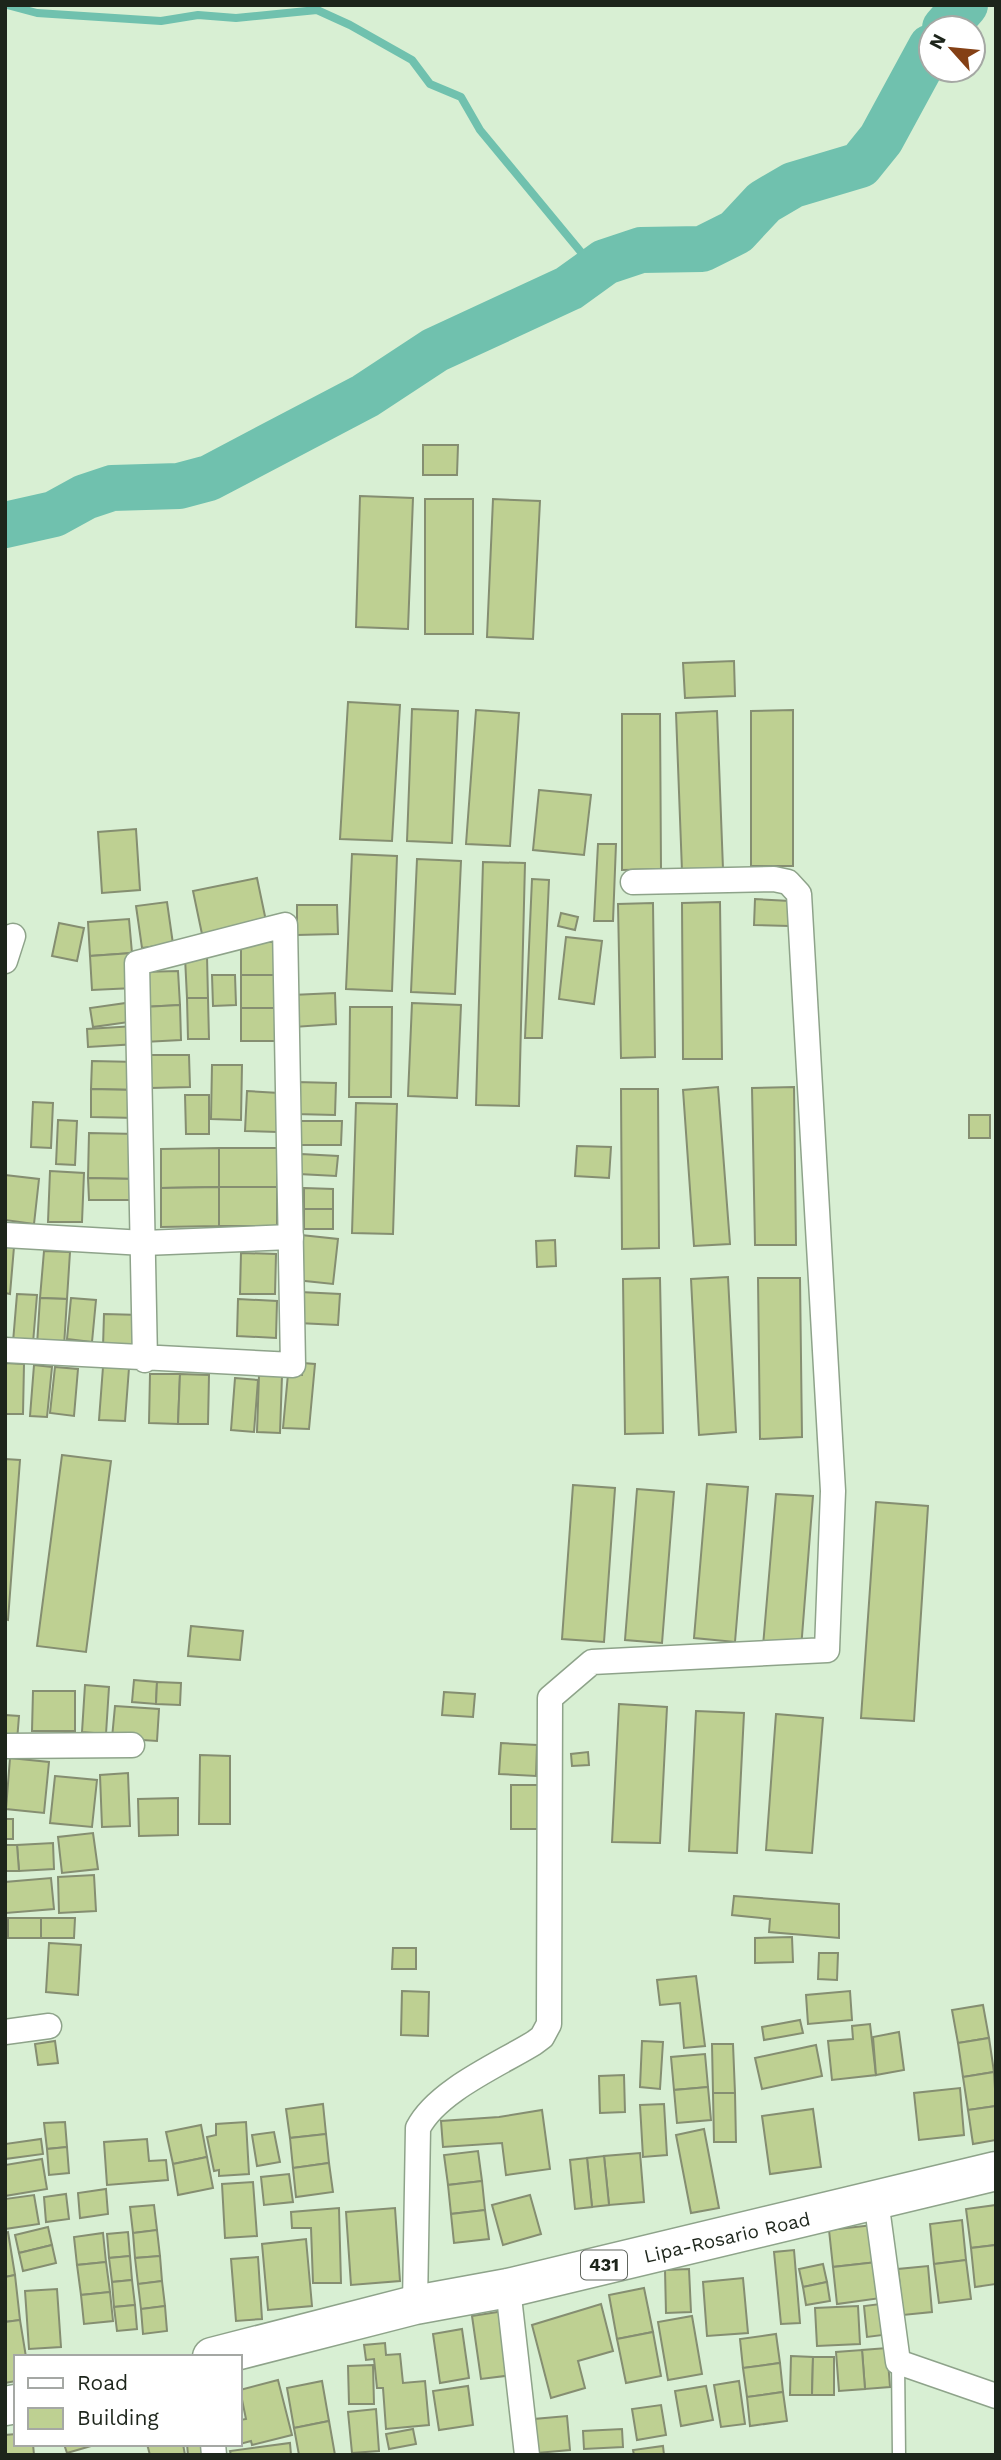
<svg xmlns="http://www.w3.org/2000/svg" width="1001" height="2460" font-family="'Work Sans',sans-serif">
<rect width="100%" height="100%" fill="#d8efd3"/>
<g fill="none" stroke-linecap="round" stroke-linejoin="round">
<polyline stroke="#70c1ae" stroke-width="8" points="7,5 37,13 161,21 198,15 236,18 317,10 350,25 412,60 430,84 461,97 480,130 595,269"/>
<g stroke="#70c1ae" stroke-width="46">
<polyline points="945,28 965,5"/>
<polyline points="5,525 54,514 85,497 112,488 179,486 209,478 365,396 435,350 569,288 605,262 641,250 702,249 736,232 764,202 793,185 860,165 881,139 931,47"/>
</g>
</g>
<g fill="#bed092" stroke="#858e71" stroke-width="2">
<polygon points="423,445 458,445 457,475 423,475"/>
<polygon points="360,496 413,498 408,629 356,627"/>
<rect x="425" y="499" width="48" height="135"/>
<polygon points="493,499 540,501 533,639 487,637"/>
<polygon points="734,661 735,696 685,698 683,663"/>
<polygon points="348,702 400,705 392,841 340,839"/>
<polygon points="412,709 458,711 452,843 407,841"/>
<polygon points="476,710 519,713 510,846 466,844"/>
<polygon points="793,710 793,866 751,866 751,711"/>
<polygon points="717,711 723,869 682,871 676,713"/>
<polygon points="622,714 660,714 661,869 622,870"/>
<polygon points="539,790 591,795 584,855 533,850"/>
<polygon points="136,829 140,890 102,893 98,832"/>
<polygon points="598,844 616,844 613,921 594,921"/>
<polygon points="352,854 397,856 392,991 346,989"/>
<polygon points="417,859 461,861 455,994 411,992"/>
<polygon points="483,862 525,863 519,1106 476,1105"/>
<polygon points="257,878 266,921 202,934 193,891"/>
<polygon points="532,879 549,880 542,1038 525,1038"/>
<polygon points="755,899 790,901 789,926 754,925"/>
<polygon points="167,902 173,944 142,948 136,906"/>
<polygon points="720,902 722,1059 683,1059 682,903"/>
<polygon points="653,903 655,1057 621,1058 618,904"/>
<polygon points="297,905 337,905 338,934 297,935"/>
<polygon points="561,913 578,917 575,930 558,926"/>
<polygon points="129,919 132,953 90,956 88,922"/>
<polygon points="59,923 84,928 77,961 52,956"/>
<polygon points="566,937 602,941 594,1004 559,999"/>
<rect x="241" y="942" width="39" height="33"/>
<polygon points="132,953 134,988 92,990 90,956"/>
<polygon points="207,956 208,998 187,998 185,957"/>
<polygon points="178,971 180,1005 143,1007 141,972"/>
<polygon points="212,975 235,975 236,1005 213,1006"/>
<rect x="241" y="975" width="39" height="33"/>
<polygon points="335,993 336,1024 294,1027 292,995"/>
<polygon points="187,998 208,998 209,1039 188,1039"/>
<polygon points="133,1002 136,1021 93,1027 90,1008"/>
<polygon points="412,1003 461,1005 457,1098 408,1096"/>
<polygon points="180,1005 181,1040 144,1042 143,1007"/>
<polygon points="350,1007 392,1007 391,1097 349,1097"/>
<rect x="241" y="1008" width="39" height="33"/>
<polygon points="135,1026 137,1044 88,1047 87,1029"/>
<polygon points="151,1055 189,1055 190,1087 151,1088"/>
<polygon points="92,1061 137,1062 136,1090 91,1089"/>
<polygon points="212,1065 242,1065 241,1120 211,1119"/>
<polygon points="296,1082 336,1083 335,1115 295,1114"/>
<polygon points="718,1087 730,1244 694,1246 683,1090"/>
<polygon points="794,1087 796,1245 755,1245 752,1088"/>
<polygon points="91,1089 136,1090 136,1118 91,1117"/>
<polygon points="621,1089 658,1089 659,1248 622,1249"/>
<polygon points="247,1091 279,1093 277,1132 245,1131"/>
<polygon points="185,1095 209,1095 209,1134 186,1134"/>
<polygon points="33,1102 53,1103 51,1148 31,1147"/>
<polygon points="356,1103 397,1104 393,1234 352,1233"/>
<rect x="969" y="1115" width="21" height="23"/>
<polygon points="58,1120 77,1121 75,1165 56,1164"/>
<polygon points="294,1121 342,1121 341,1145 294,1145"/>
<polygon points="89,1133 137,1134 136,1179 88,1178"/>
<polygon points="577,1146 611,1147 609,1178 575,1176"/>
<polygon points="219,1148 219,1187 161,1188 161,1149"/>
<rect x="219" y="1148" width="58" height="39"/>
<polygon points="301,1154 338,1156 336,1176 299,1174"/>
<polygon points="50,1171 84,1173 82,1222 48,1222"/>
<polygon points="5,1175 39,1179 34,1224 5,1220"/>
<polygon points="88,1178 136,1179 136,1200 89,1200"/>
<rect x="219" y="1187" width="58" height="39"/>
<polygon points="219,1187 219,1226 161,1227 161,1188"/>
<polygon points="304,1188 333,1189 333,1209 304,1209"/>
<rect x="304" y="1209" width="29" height="20"/>
<polygon points="301,1235 338,1239 333,1284 296,1280"/>
<polygon points="555,1240 556,1266 537,1267 536,1241"/>
<polygon points="5,1246 14,1247 10,1294 5,1293"/>
<polygon points="44,1251 70,1252 67,1299 40,1298"/>
<polygon points="241,1253 276,1254 275,1294 240,1294"/>
<polygon points="728,1277 736,1432 699,1435 691,1279"/>
<polygon points="660,1278 663,1433 625,1434 623,1279"/>
<polygon points="758,1278 800,1278 802,1437 760,1439"/>
<polygon points="300,1292 340,1294 338,1325 298,1323"/>
<polygon points="17,1294 37,1295 33,1343 13,1342"/>
<polygon points="40,1298 67,1299 64,1346 37,1345"/>
<polygon points="71,1298 96,1300 92,1342 67,1339"/>
<polygon points="238,1299 277,1301 276,1338 237,1336"/>
<polygon points="104,1314 141,1315 139,1348 103,1347"/>
<polygon points="5,1363 24,1364 23,1414 5,1414"/>
<polygon points="303,1363 315,1364 309,1429 283,1428 288,1374 302,1375"/>
<polygon points="34,1365 52,1367 47,1417 30,1416"/>
<polygon points="55,1367 78,1369 74,1416 50,1413"/>
<polygon points="103,1367 129,1368 125,1421 99,1420"/>
<polygon points="150,1374 180,1374 178,1424 149,1423"/>
<polygon points="180,1374 209,1375 208,1424 178,1424"/>
<polygon points="259,1375 282,1376 280,1433 257,1432"/>
<polygon points="235,1378 258,1380 254,1432 231,1430"/>
<polygon points="62,1455 111,1461 86,1652 37,1646"/>
<polygon points="5,1459 20,1460 8,1620 5,1619"/>
<polygon points="707,1484 748,1487 735,1642 694,1638"/>
<polygon points="573,1485 615,1488 604,1642 562,1639"/>
<polygon points="637,1489 674,1492 662,1643 625,1640"/>
<polygon points="776,1494 813,1496 801,1649 763,1646"/>
<polygon points="876,1502 928,1506 914,1721 861,1718"/>
<polygon points="191,1626 243,1631 240,1660 188,1656"/>
<polygon points="134,1680 157,1682 156,1704 132,1702"/>
<polygon points="157,1682 181,1683 180,1705 156,1704"/>
<polygon points="85,1685 109,1687 106,1734 82,1732"/>
<polygon points="33,1691 75,1691 75,1731 32,1731"/>
<polygon points="444,1692 475,1694 473,1717 442,1715"/>
<polygon points="619,1704 667,1707 660,1843 612,1842"/>
<polygon points="115,1706 159,1709 157,1741 112,1738"/>
<polygon points="696,1711 744,1713 737,1853 689,1851"/>
<polygon points="776,1714 823,1718 812,1853 766,1850"/>
<polygon points="5,1715 19,1716 17,1741 5,1740"/>
<polygon points="501,1743 537,1745 536,1776 499,1774"/>
<polygon points="588,1752 589,1765 572,1766 571,1754"/>
<polygon points="200,1755 230,1756 230,1824 199,1824"/>
<polygon points="10,1758 49,1762 44,1813 6,1809"/>
<polygon points="128,1773 130,1826 102,1827 100,1775"/>
<polygon points="55,1776 97,1780 92,1827 50,1823"/>
<rect x="511" y="1785" width="28" height="44"/>
<polygon points="178,1798 178,1835 139,1836 138,1799"/>
<rect x="5" y="1819" width="8" height="20"/>
<polygon points="93,1833 98,1869 62,1873 58,1837"/>
<polygon points="53,1843 54,1869 19,1871 17,1845"/>
<polygon points="5,1845 17,1845 19,1871 5,1871"/>
<polygon points="94,1875 96,1911 59,1913 58,1877"/>
<polygon points="51,1878 54,1909 6,1913 5,1882"/>
<polygon points="734,1896 839,1904 839,1938 769,1932 770,1919 732,1915"/>
<rect x="8" y="1918" width="33" height="20"/>
<polygon points="41,1918 75,1918 74,1938 41,1938"/>
<polygon points="792,1937 793,1962 755,1963 755,1938"/>
<polygon points="49,1943 81,1945 78,1995 46,1992"/>
<polygon points="393,1948 416,1948 416,1969 392,1969"/>
<polygon points="819,1953 838,1953 837,1980 818,1979"/>
<polygon points="696,1976 705,2046 684,2048 680,2003 660,2005 657,1980"/>
<polygon points="402,1991 429,1992 428,2036 401,2035"/>
<polygon points="850,1991 852,2020 808,2024 806,1995"/>
<polygon points="983,2005 989,2038 958,2043 952,2010"/>
<polygon points="800,2020 803,2033 764,2040 762,2027"/>
<polygon points="870,2024 876,2075 832,2080 828,2041 853,2039 852,2026"/>
<polygon points="899,2032 904,2070 876,2075 873,2037"/>
<polygon points="989,2038 994,2072 963,2077 958,2043"/>
<polygon points="55,2041 58,2063 38,2065 35,2044"/>
<polygon points="642,2041 663,2042 660,2089 640,2087"/>
<polygon points="712,2044 733,2044 735,2093 713,2093"/>
<polygon points="816,2045 822,2076 762,2089 755,2058"/>
<polygon points="705,2054 708,2087 674,2090 671,2057"/>
<polygon points="994,2072 996,2106 968,2110 963,2077"/>
<polygon points="624,2075 625,2112 600,2113 599,2076"/>
<polygon points="708,2087 711,2120 677,2123 674,2090"/>
<polygon points="960,2088 964,2135 919,2140 914,2093"/>
<polygon points="713,2093 735,2093 736,2142 714,2142"/>
<polygon points="323,2104 326,2134 290,2138 286,2109"/>
<polygon points="664,2104 667,2155 643,2157 640,2105"/>
<polygon points="996,2106 996,2140 973,2144 968,2110"/>
<polygon points="813,2109 821,2167 770,2174 762,2116"/>
<polygon points="542,2110 550,2169 506,2175 502,2143 443,2147 441,2121 499,2117"/>
<polygon points="65,2122 67,2147 47,2149 44,2123"/>
<polygon points="246,2122 249,2174 219,2176 219,2170 214,2171 207,2137 216,2135 216,2124"/>
<polygon points="201,2125 207,2157 173,2164 166,2132"/>
<polygon points="704,2129 719,2208 691,2213 676,2135"/>
<polygon points="274,2132 280,2162 257,2166 252,2135"/>
<polygon points="326,2134 329,2163 293,2168 290,2138"/>
<polygon points="41,2139 43,2154 5,2159 5,2144"/>
<polygon points="147,2139 149,2161 166,2160 168,2180 107,2185 104,2142"/>
<polygon points="67,2147 69,2173 49,2175 47,2149"/>
<polygon points="478,2151 482,2181 448,2185 444,2155"/>
<polygon points="640,2153 644,2202 609,2205 604,2156"/>
<polygon points="604,2156 609,2205 592,2207 587,2158"/>
<polygon points="207,2157 213,2188 178,2195 173,2164"/>
<polygon points="587,2158 592,2207 575,2209 570,2160"/>
<polygon points="42,2159 47,2189 5,2196 5,2165"/>
<polygon points="329,2163 333,2192 296,2197 293,2168"/>
<polygon points="289,2174 293,2202 264,2205 261,2177"/>
<polygon points="482,2181 485,2210 451,2214 448,2185"/>
<polygon points="253,2182 257,2236 225,2238 222,2184"/>
<polygon points="106,2189 108,2214 80,2218 78,2193"/>
<polygon points="66,2194 69,2219 46,2222 44,2197"/>
<polygon points="34,2195 39,2224 5,2229 5,2199"/>
<polygon points="530,2195 541,2234 503,2245 492,2205"/>
<polygon points="154,2205 157,2230 133,2233 130,2207"/>
<polygon points="996,2205 996,2245 971,2248 966,2209"/>
<polygon points="339,2208 341,2283 313,2283 311,2228 292,2228 291,2212"/>
<polygon points="395,2208 400,2281 351,2285 346,2212"/>
<polygon points="485,2210 489,2239 454,2243 451,2214"/>
<polygon points="962,2220 966,2260 934,2264 930,2224"/>
<polygon points="873,2225 877,2262 833,2267 829,2230"/>
<polygon points="48,2227 52,2245 19,2253 15,2235"/>
<polygon points="157,2230 160,2256 135,2258 133,2233"/>
<polygon points="8,2232 15,2275 5,2277 5,2233"/>
<polygon points="128,2232 130,2256 109,2258 107,2234"/>
<polygon points="103,2233 106,2262 77,2265 74,2237"/>
<polygon points="306,2239 312,2306 268,2310 262,2244"/>
<polygon points="52,2245 56,2263 23,2271 19,2253"/>
<polygon points="996,2245 996,2284 975,2287 971,2248"/>
<polygon points="794,2250 800,2323 781,2324 774,2252"/>
<polygon points="130,2256 132,2280 112,2282 109,2258"/>
<polygon points="160,2256 162,2281 138,2284 135,2258"/>
<polygon points="258,2257 262,2319 236,2321 231,2259"/>
<polygon points="966,2260 971,2299 939,2303 934,2264"/>
<polygon points="106,2262 110,2292 81,2295 77,2265"/>
<polygon points="877,2262 881,2298 837,2304 833,2267"/>
<polygon points="823,2264 827,2282 803,2287 799,2269"/>
<polygon points="928,2266 932,2312 903,2315 898,2269"/>
<polygon points="689,2269 691,2312 666,2313 665,2270"/>
<polygon points="15,2275 20,2320 5,2322 5,2277"/>
<polygon points="743,2278 748,2333 707,2336 703,2282"/>
<polygon points="132,2280 135,2305 114,2307 112,2282"/>
<polygon points="162,2281 165,2306 141,2309 138,2284"/>
<polygon points="827,2282 830,2301 806,2305 803,2287"/>
<polygon points="644,2288 653,2332 617,2339 609,2295"/>
<polygon points="57,2289 61,2347 29,2349 25,2291"/>
<polygon points="110,2292 113,2321 84,2324 81,2295"/>
<polygon points="601,2304 613,2351 578,2361 585,2388 551,2398 532,2325"/>
<polygon points="880,2304 883,2335 867,2337 864,2306"/>
<polygon points="135,2305 137,2329 117,2331 114,2307"/>
<polygon points="165,2306 167,2331 143,2334 141,2309"/>
<polygon points="858,2306 860,2344 817,2346 815,2308"/>
<polygon points="504,2311 513,2375 481,2379 472,2316"/>
<polygon points="692,2316 702,2374 668,2380 658,2322"/>
<polygon points="20,2320 26,2357 16,2357 16,2381 5,2383 5,2322"/>
<polygon points="462,2329 469,2378 440,2383 433,2334"/>
<polygon points="653,2332 661,2376 626,2383 617,2339"/>
<polygon points="776,2334 780,2363 743,2368 740,2339"/>
<polygon points="385,2343 386,2355 400,2354 403,2383 425,2381 429,2425 386,2429 383,2388 377,2388 374,2359 366,2360 364,2345"/>
<polygon points="887,2348 890,2387 865,2389 862,2350"/>
<polygon points="862,2350 865,2389 839,2391 836,2352"/>
<polygon points="791,2356 813,2357 812,2395 790,2395"/>
<polygon points="813,2357 834,2357 834,2395 812,2395"/>
<polygon points="780,2363 783,2392 747,2397 743,2368"/>
<polygon points="373,2365 374,2404 349,2404 348,2366"/>
<polygon points="278,2380 292,2435 252,2445 251,2441 240,2444 240,2420 246,2419 240,2390"/>
<polygon points="322,2381 329,2421 294,2428 287,2388"/>
<polygon points="739,2381 745,2424 721,2427 714,2385"/>
<polygon points="468,2386 473,2425 439,2430 433,2391"/>
<polygon points="706,2386 713,2420 681,2426 675,2391"/>
<polygon points="783,2392 787,2421 750,2426 747,2397"/>
<polygon points="661,2405 666,2435 637,2440 632,2409"/>
<polygon points="376,2409 379,2451 352,2453 348,2412"/>
<polygon points="567,2416 570,2450 537,2453 534,2419"/>
<polygon points="329,2421 335,2455 299,2455 294,2428"/>
<polygon points="413,2429 416,2444 389,2449 386,2434"/>
<polygon points="622,2429 623,2447 584,2449 583,2431"/>
<polygon points="16,2434 16,2444 33,2444 34,2455 5,2455 5,2435"/>
<polygon points="290,2443 291,2455 231,2455 230,2451"/>
<polygon points="64,2444 98,2444 67,2453"/>
<polygon points="147,2444 183,2444 185,2455 150,2455"/>
<polygon points="187,2444 207,2444 207,2455 188,2455"/>
<polygon points="663,2446 664,2455 634,2455 633,2450"/>
</g>
<g fill="none" stroke-linecap="round" stroke-linejoin="round">
<g stroke="#8ea38a" stroke-width="15">
<polyline id="lane" points="898,2362 899,2455"/>
</g>
<g stroke="#8ea38a" stroke-width="27">
<g id="street">
<polyline points="5,961 13,936"/>
<polyline points="5,1235 144,1243 291,1237"/>
<polyline points="5,1350 293,1365 285,925 137,963 145,1360"/>
<polyline points="5,1746 132,1745"/>
<polyline points="5,2032 49,2026"/>
<polyline points="876,2200 898,2362 996,2396"/>
<polyline points="508,2288 527,2455"/>
<path d="M415,2305L418,2128C437,2091 498,2065 534,2043L542,2037L549,2024L550,1698L592,1662L827,1650L833,1491L799,894L788,882L774,879L633,882"/>
<polyline points="213,2444 214,2455"/>
</g>
</g>
<g stroke="#8ea38a" stroke-width="41">
<g id="primary">
<polyline points="212,2357 415,2305 508,2288 996,2171"/>
<polyline points="5,2406 16,2404"/>
</g>
</g>
<use href="#lane" stroke="#fff" stroke-width="12"/>
<use href="#street" stroke="#fff" stroke-width="24"/>
<use href="#primary" stroke="#fff" stroke-width="38"/>
</g>
<g text-anchor="middle" stroke-width="6" stroke-linejoin="round" paint-order="stroke">
<rect fill="#fff" stroke="#61665f" stroke-width="2" x="581" y="2250.5" width="46" height="29" rx="5"/>
<g font-size="18" font-weight="bold" fill="#1d251b">
<text x="604" y="2271">431</text>
</g>
<g font-size="19" fill="#1d251b" stroke="#fff">
<text transform="translate(727 2237) rotate(-13)" y="7">Lipa-Rosario Road</text>
</g>
</g>
<rect width="1001" height="2460" fill="none" stroke="#1d251b" stroke-width="14"/>
<rect x="14" y="2355" width="228" height="91" fill="#ffffff" stroke="#a5a8a4" stroke-width="2"/>
<rect x="28" y="2378" width="35" height="10" fill="#ffffff" stroke="#a5a8a4" stroke-width="2"/>
<text x="77" y="2390" font-size="21" fill="#1d251b">Road</text>
<rect x="28" y="2408" width="35" height="21" fill="#bed092" stroke="#a5a8a4" stroke-width="2"/>
<text x="77" y="2425" font-size="21" fill="#1d251b">Building</text>
<g transform="translate(952 49) rotate(297)"><circle r="33" fill="#ffffff" stroke="#a5a8a4" stroke-width="2"/>
<path d="M0-5L12 26L0 18L-12 26Z" fill="#844015"/>
<text y="-10" font-size="19" font-weight="bold" text-anchor="middle" fill="#1d251b">N</text>
</g>
</svg>
